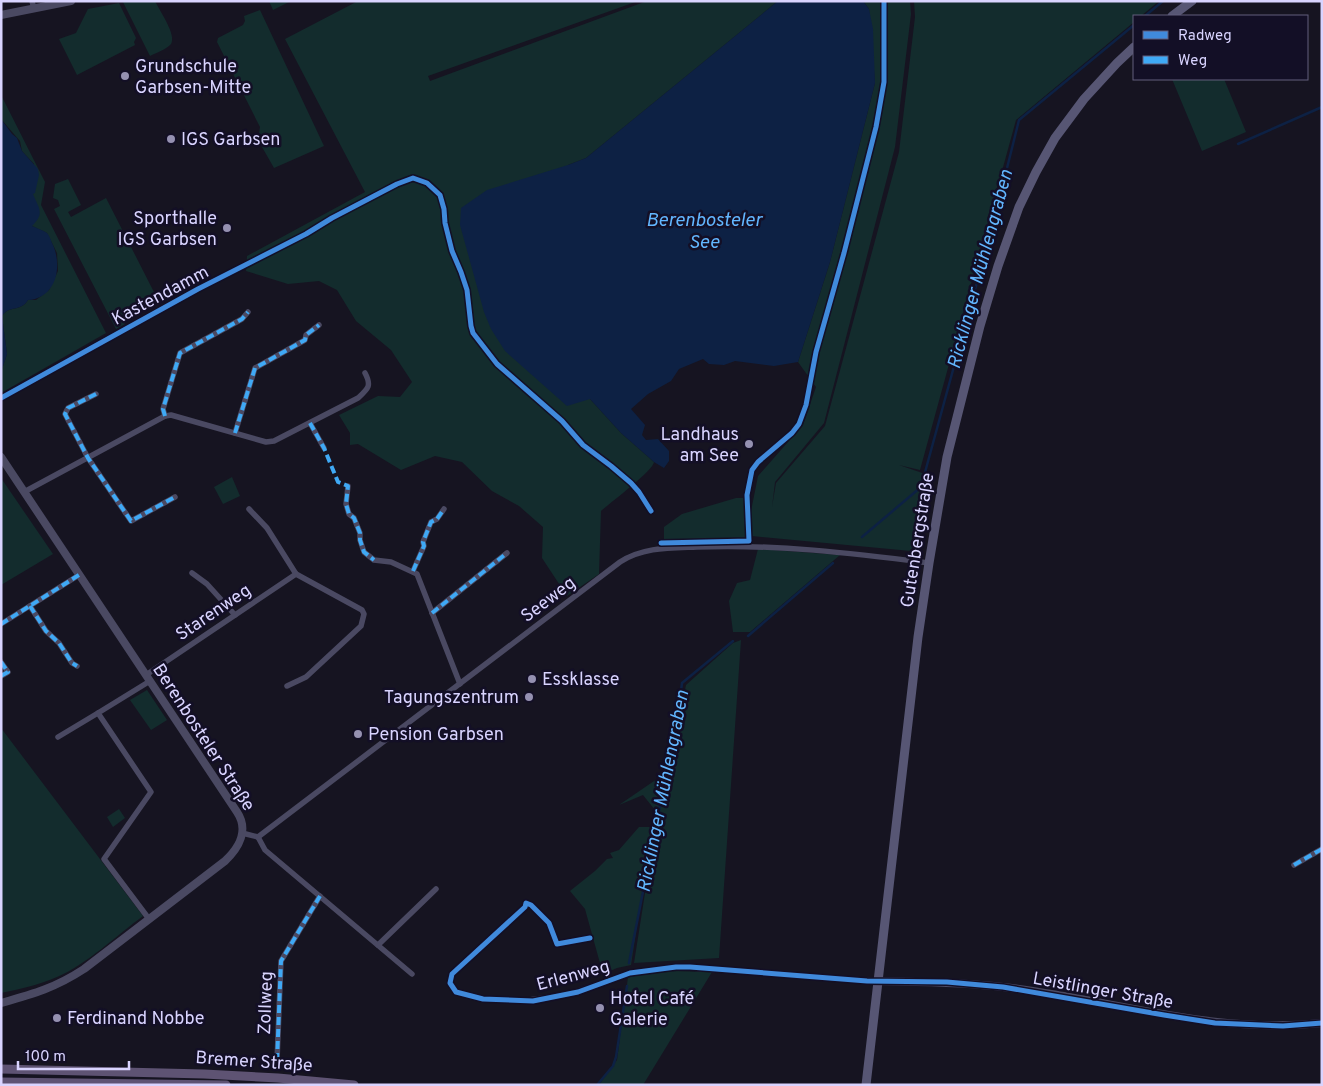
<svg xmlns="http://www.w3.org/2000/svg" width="1323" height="1086" font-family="Overpass,sans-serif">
<rect width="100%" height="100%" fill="#161421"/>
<g fill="#132c2d">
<path d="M128,1H155C159,10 177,35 171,44C167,49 156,53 150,56L123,2Z"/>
<polygon points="269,1 291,1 273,10"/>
<path d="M358,1H638L428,76L430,81L647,1H778L586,158L568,165L590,399L621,433L654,462C653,471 611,502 601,511L599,574L567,596L542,558L543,527L519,506L492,491L462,462L435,456L401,470L358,444L350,445V433L339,415L378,396L400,397L412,382L391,350L356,321L337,290L319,281L288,284L246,271L247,256L365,192L285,39Z"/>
<polygon points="863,1 910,1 911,14 895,147 824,423 775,482 772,507 776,483 825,426 899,152 915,17 914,1 1159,1 1141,16 1134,16 1134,22 1016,120 920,470 899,465 931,476 920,545 911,551 752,536 751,511 758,476 803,425 816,387 798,362 830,262 875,83 869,9"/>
<polygon points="119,3 136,38 134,42 135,45 77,75 59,39 76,33 88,9"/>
<polygon points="260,10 324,146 274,168 258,140 260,127 217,42 218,38 243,25 245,21 244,16"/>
<polygon points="1172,79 1224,79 1246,132 1202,151"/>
<path d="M1,95L45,182L41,205L106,333L1,393V372L7,354L2,316C9,305 21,312 28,300H36L49,290L58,271L57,253L47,233L32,226L34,164L22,151L20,141L1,119Z"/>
<polygon points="68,179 81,205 68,212 71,217 106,198 157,298 122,317 125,324 116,329 54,209 60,206 58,200 53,198 55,184"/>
<polygon points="232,477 240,496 223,504 214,487"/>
<polygon points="1,478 53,554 1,585"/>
<polygon points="736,498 750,498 748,512 748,539 664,541 664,527 682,514"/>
<polygon points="758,549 840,555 750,632 733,632 729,601 737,583 750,580"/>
<polygon points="741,640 719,958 634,963 651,855 648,854 631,965 617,968 603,974 585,909 570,891 595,871 607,859 613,858 610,853 619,850 639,827 652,827 655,810 643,795 619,805 657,779 669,774 686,685 733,643"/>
<polygon points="147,690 167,720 151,730 130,700"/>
<path d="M1,728L143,916C117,935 86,965 57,977C39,985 20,989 1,993Z"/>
<polygon points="119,809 125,818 113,827 107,817"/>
<polygon points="670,971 712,972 643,1085 599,1085 617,1060 628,977"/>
</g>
<g fill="#0d2144">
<polygon points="778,1 863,1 869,9 873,29 875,83 830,262 798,362 774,366 735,361 724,365 709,364 703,359 679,369 671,381 648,394 631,409 645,425 642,435 646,440 658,439 669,451 669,461 664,468 654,462 621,433 590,399 567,406 505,351 491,329 484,312 460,225 461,208 487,190 568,165 586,158"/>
<path d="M1,119L12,134L17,138L22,151L38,169L39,175L35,193L33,194C39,209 45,213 32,226C36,228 43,230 47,233C49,235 51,240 52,243C63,265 57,298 28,300C21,312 9,305 2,316L7,354L1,372Z"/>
</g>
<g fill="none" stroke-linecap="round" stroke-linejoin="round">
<g stroke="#0d2144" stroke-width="2.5">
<polyline points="1145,16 1163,1"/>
<polyline points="1238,144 1322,107"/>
<polyline points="862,537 921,487 994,220 1019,120 1134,25"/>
<polyline points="748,636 833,563"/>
<polyline points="629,963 678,714 682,683 733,641"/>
<polyline points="597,1085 613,1066 616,1057 627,986"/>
</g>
<g stroke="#4a4962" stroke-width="5.5">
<polyline points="32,1 34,9"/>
<polyline points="96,394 68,408 65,414 88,458 131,521 175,497"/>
<polyline points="1,398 198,289 306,234 332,218"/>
<polyline points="165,416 163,409 180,353 242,319 248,312"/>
<polyline points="310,423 324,448"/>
<polyline points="235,433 255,368 305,340 306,335 319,325"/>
<polyline points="348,486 346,504 349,514 354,518 360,533 360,540 364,552 374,560 391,562 417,574 460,684"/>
<path d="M24,492L165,416L171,415L266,442L274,441L358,398C368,389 372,386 365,373"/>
<polyline points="249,509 267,528 296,574 362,610 364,614 361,626 306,677 287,686"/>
<polyline points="413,571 424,546 423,542 431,522 437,519 444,509"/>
<polyline points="192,573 207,584 235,615"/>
<polyline points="30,606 46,631 59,643 72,663 77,666"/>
<polyline points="432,613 507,553"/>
<polyline points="1,624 79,575"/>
<polyline points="1,662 8,672 1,676"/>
<polyline points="146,675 296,574"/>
<polyline points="58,737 98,713"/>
<path d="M242,833L258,837L620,562C643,547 670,548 697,547C775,544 852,553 929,563"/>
<polyline points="258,837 265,850 412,974"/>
<polyline points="1294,865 1322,849"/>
<polyline points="149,919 104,859 151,792 98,713 150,681"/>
<polyline points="590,938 557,944 549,923 531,905 526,903 525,907 452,974 450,983 456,992 473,997 483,999 521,1001 566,995 630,973 676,967 878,981"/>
<polyline points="378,945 436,889"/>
<polyline points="277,1061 281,961 320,896"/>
</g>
<g stroke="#4a4962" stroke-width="8">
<polyline points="1,15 71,1"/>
<path d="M1,457L237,812C249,830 239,848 225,861L84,969C55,988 33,994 1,1003"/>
<path d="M878,981C920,982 962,982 1003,987C1110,999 1213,1035 1322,1023"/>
</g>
<g stroke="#575674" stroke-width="9">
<polyline points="1172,16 1192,1"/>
<polyline points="866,1085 918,637 929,563 947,457 980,326 998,266 1019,207 1036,172 1055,138 1084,99 1117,63 1134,47"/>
</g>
<g stroke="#5e5373" stroke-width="9">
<polyline points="1,1069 204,1074 278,1078 354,1085"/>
<polyline points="1,1082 226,1085"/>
</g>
<g stroke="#3fa9f5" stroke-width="4" stroke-dasharray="8 4" stroke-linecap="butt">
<polyline points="96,394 68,408 65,414 88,458 131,521 175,497"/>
<polyline points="165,416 163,409 180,353 242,319 248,312"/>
<polyline points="310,423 324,448 338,482 348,486 346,504 349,514 354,518 360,533 360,540 364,552 374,560"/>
<polyline points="235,433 255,368 305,340 306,335 319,325"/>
<polyline points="413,571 424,546 423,542 431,522 437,519 444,509"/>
<polyline points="30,606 46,631 59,643 72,663 77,666"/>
<polyline points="432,613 507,553"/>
<polyline points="1,624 79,575"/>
<polyline points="1,662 8,672 1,676"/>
<polyline points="1294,865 1322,849"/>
<polyline points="277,1061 281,961 320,896"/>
</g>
<g stroke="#130f26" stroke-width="8">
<g id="cycleway">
<polyline points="1,398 198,289 306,234 332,218 397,184 413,178 427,183 440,195 444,209 445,223 452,251 461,272 467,290 471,326 473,333 497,364 562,421 583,445 611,466 631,483 639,492 651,511"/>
<polyline points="661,543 749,541 747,495 752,470 758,462 792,433 799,424 806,405 816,352 844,253 876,127 884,82 884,1"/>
<polyline points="590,938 557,944 549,923 531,905 526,903 525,907 452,974 450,983 456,992 483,999 533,1001 578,992 630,973 676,967 690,967 867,981 947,982 1003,987 1164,1015 1215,1023 1283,1026 1322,1023"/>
</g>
</g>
<use href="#cycleway" stroke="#408adc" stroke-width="5"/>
</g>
<g fill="#9591b1" stroke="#130f26" stroke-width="2">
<circle cx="125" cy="76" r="5"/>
<circle cx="171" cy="139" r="5"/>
<circle cx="227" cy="228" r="5"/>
<circle cx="749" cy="444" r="5"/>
<circle cx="532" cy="679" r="5"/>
<circle cx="529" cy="697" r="5"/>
<circle cx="358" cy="734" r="5"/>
<circle cx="600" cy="1008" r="5"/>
<circle cx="57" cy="1018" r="5"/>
</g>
<g text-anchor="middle" stroke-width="5" stroke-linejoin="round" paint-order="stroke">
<g font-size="18" fill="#d9d4ff" stroke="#130f26" text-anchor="start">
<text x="135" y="72">Grundschule<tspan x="135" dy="21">Garbsen-Mitte</tspan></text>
<text x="181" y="145">IGS Garbsen</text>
<text x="217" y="224" text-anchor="end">Sporthalle<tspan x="217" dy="21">IGS Garbsen</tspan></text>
<text x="739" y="440" text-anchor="end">Landhaus<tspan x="739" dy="21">am See</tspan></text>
<text x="542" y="685">Essklasse</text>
<text x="519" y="703" text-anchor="end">Tagungszentrum</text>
<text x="368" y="740">Pension Garbsen</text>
<text x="610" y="1004">Hotel Café<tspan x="610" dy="21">Galerie</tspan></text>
<text x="67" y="1024">Ferdinand Nobbe</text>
</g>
<g font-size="18" fill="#d9d4ff" stroke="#130f26">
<text transform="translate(160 295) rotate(-28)" y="6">Kastendamm</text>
<text transform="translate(917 540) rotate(-81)" y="6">Gutenbergstraße</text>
<text transform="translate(548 599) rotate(-37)" y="6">Seeweg</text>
<text transform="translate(213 612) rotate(-34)" y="6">Starenweg</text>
<text transform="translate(204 737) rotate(57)" y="6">Berenbosteler Straße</text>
<text transform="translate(573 975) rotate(-15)" y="6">Erlenweg</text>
<text transform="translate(1103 990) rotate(10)" y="6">Leistlinger Straße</text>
<text transform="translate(265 1003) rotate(-88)" y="6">Zollweg</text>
<text transform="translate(254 1061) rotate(4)" y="6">Bremer Straße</text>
</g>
<g font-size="19" font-style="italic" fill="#62b6ff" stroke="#130f26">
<text x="704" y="226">Berenbosteler<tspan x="704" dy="22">See</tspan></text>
<text transform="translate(979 269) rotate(-75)" y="7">Ricklinger Mühlengraben</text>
<text transform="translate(662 791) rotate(-79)" y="7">Ricklinger Mühlengraben</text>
</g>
</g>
<rect width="1323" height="1086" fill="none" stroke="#d9d4ff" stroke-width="5"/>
<rect x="1133" y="15" width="175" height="65" fill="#130f26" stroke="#625e7d"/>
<rect x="1143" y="31" width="25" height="8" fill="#408adc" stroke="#625e7d"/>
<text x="1178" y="40" font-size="15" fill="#d9d4ff">Radweg</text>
<rect x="1143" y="56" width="25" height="8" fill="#3fa9f5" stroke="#625e7d"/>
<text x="1178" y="65" font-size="15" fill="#d9d4ff">Weg</text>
<path d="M18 1061v8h111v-8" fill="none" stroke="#d9d4ff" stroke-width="2.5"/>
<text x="25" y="1061" font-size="15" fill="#d9d4ff" stroke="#130f26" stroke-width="4" paint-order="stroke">100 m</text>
</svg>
